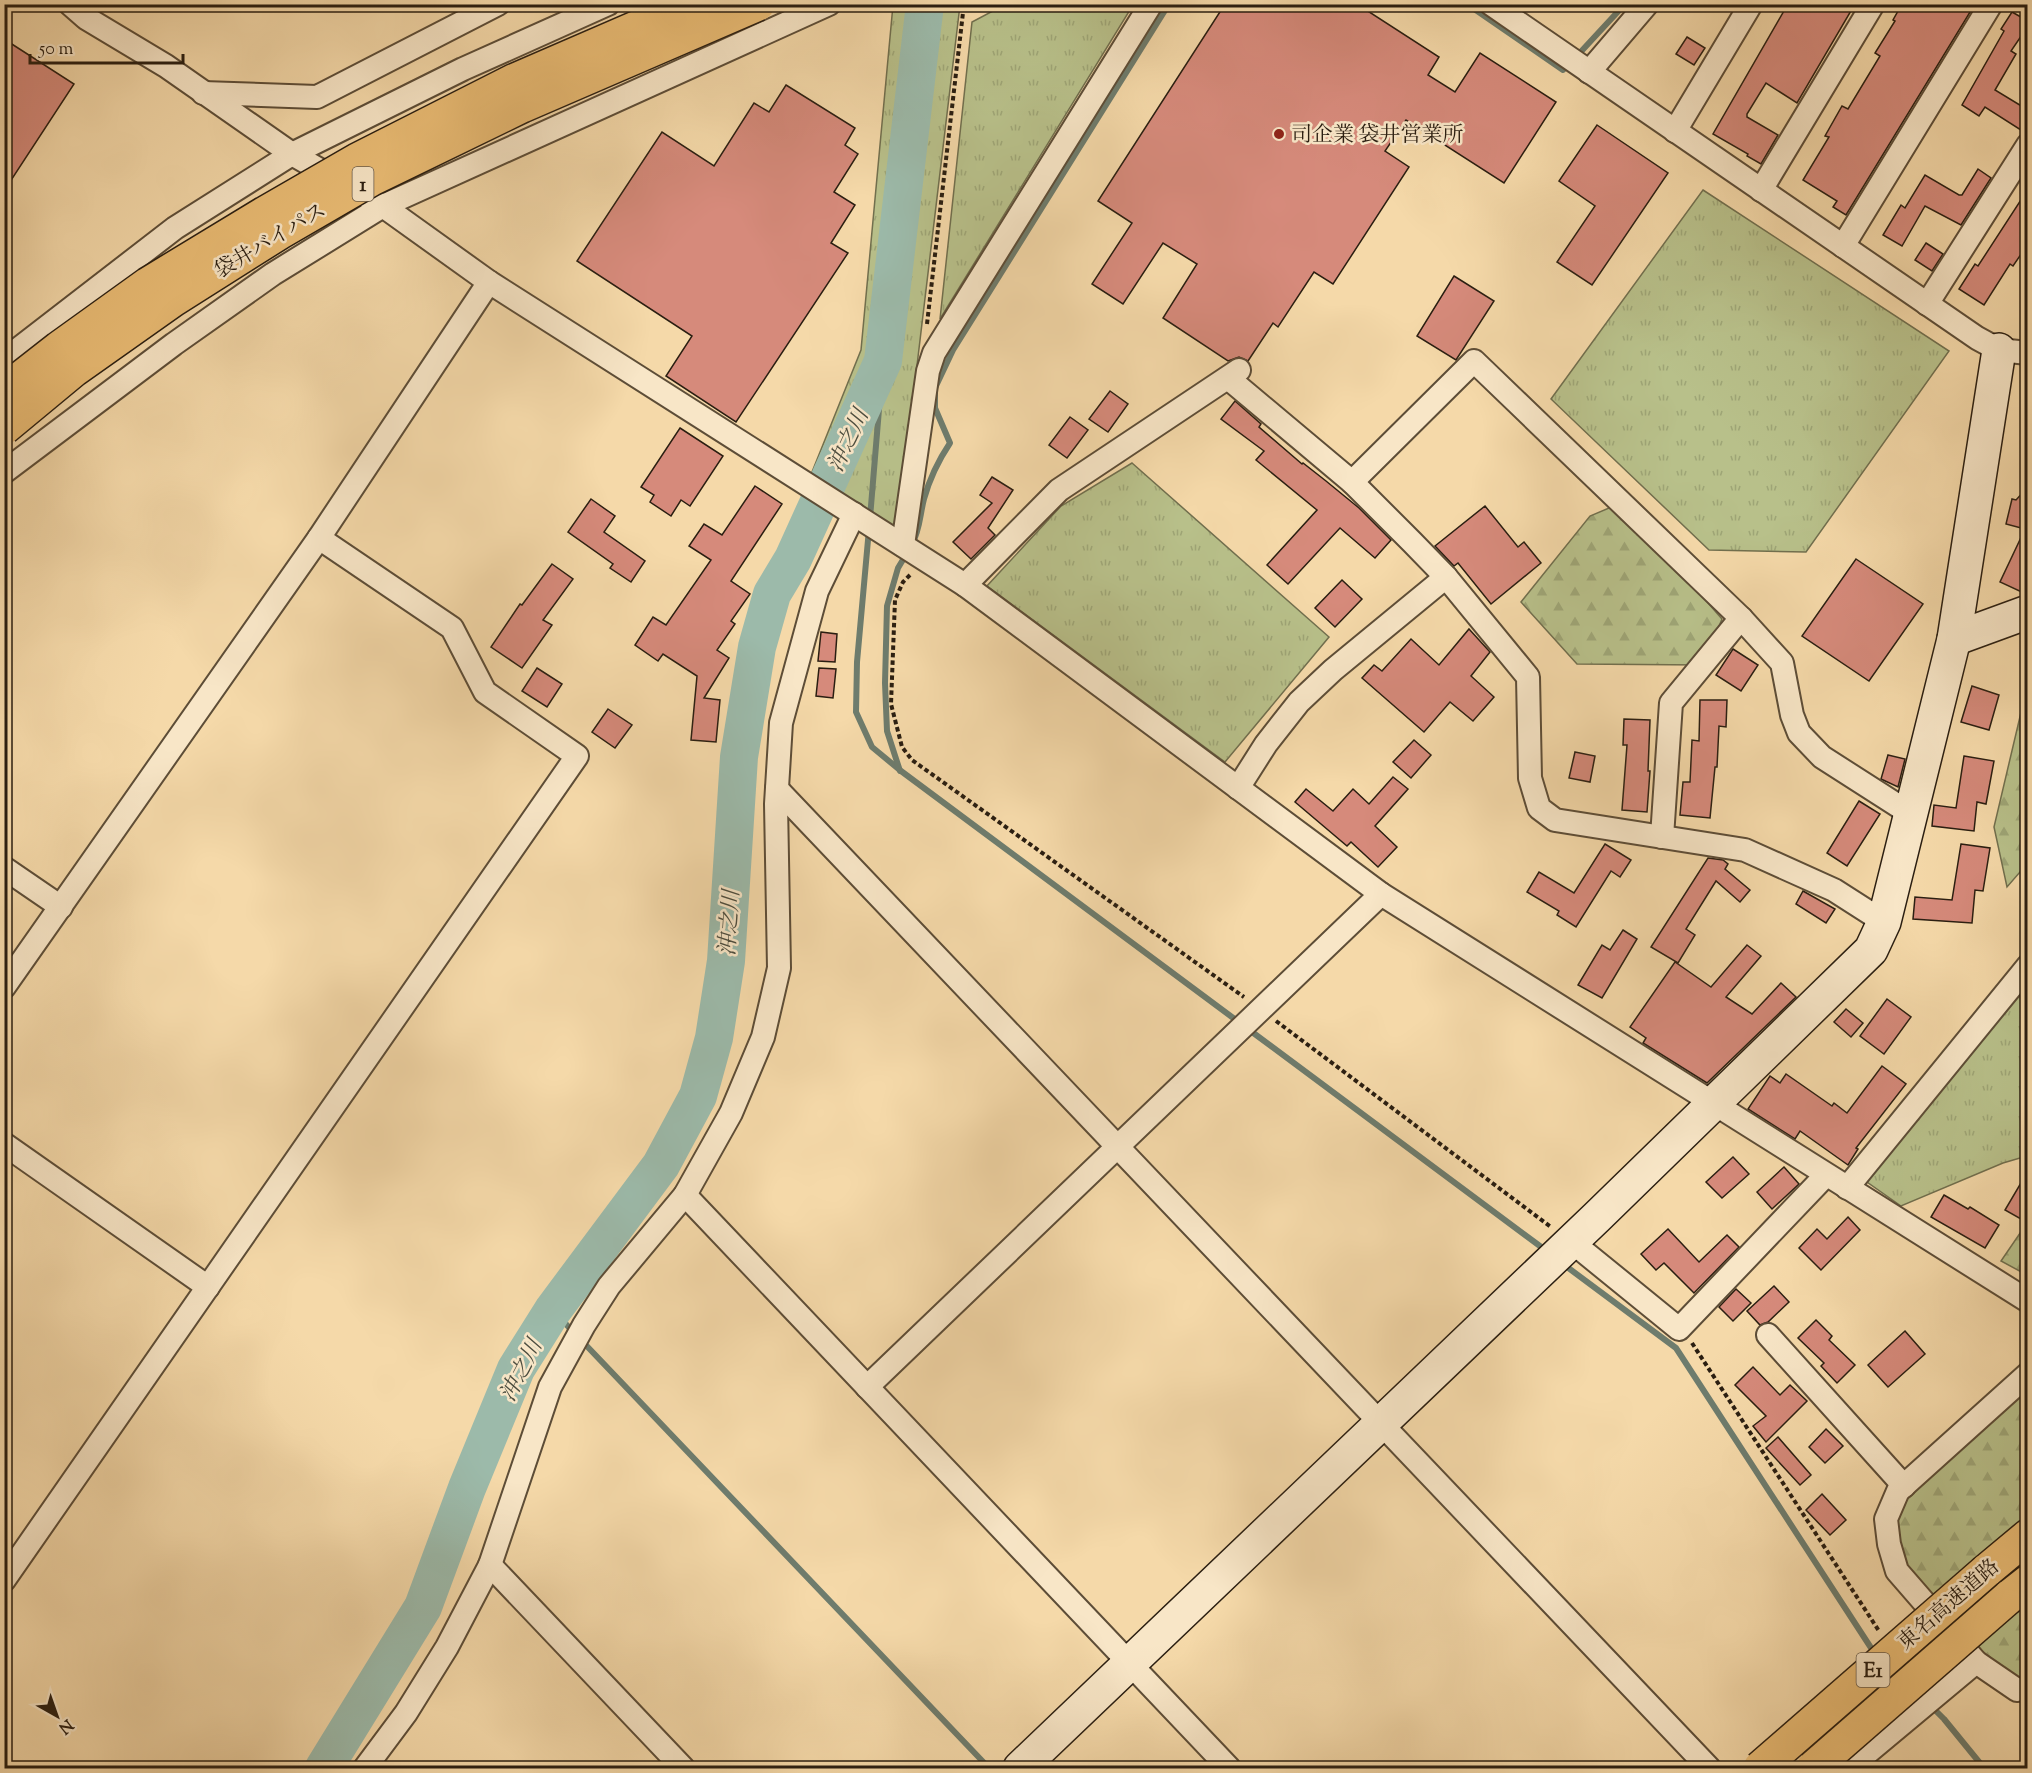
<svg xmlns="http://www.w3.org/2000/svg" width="2032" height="1773" font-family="'Sorts Mill Goudy','Noto Serif JP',serif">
<defs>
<pattern id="grass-tufts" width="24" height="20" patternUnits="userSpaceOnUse" patternTransform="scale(1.5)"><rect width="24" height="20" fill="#b8c08a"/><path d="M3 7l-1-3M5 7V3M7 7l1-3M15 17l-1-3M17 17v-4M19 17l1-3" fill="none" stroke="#9ea576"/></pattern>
<pattern id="forest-firs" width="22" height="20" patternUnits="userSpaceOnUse" patternTransform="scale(1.5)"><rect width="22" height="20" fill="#b8c08a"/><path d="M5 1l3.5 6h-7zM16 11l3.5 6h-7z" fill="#9ea576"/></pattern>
</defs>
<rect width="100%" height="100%" fill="#f5d9a9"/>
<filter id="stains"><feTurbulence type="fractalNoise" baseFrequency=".00333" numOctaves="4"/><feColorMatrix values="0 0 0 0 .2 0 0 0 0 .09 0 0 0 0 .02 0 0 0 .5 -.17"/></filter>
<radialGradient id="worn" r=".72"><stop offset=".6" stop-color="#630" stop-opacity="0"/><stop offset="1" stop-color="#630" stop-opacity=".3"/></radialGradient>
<g fill="url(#grass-tufts)" stroke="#716f4e" stroke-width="1.5">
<polygon points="1006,4 1133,5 940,319 972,22"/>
<polygon points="893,5 960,5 897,533 812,472 861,350"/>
<polygon points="1703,190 1949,351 1806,552 1709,550 1551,399"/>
<polygon points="1132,463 1329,637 1225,762 987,586 1061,506"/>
<polygon points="2027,957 2027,1156 2003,1163 1901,1206 1867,1182"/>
</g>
<g fill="url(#forest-firs)" stroke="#716f4e" stroke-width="1.5">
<polygon points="1621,503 1722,619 1703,665 1577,664 1521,602 1590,516"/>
<polygon points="2027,687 2027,864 2007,887 1994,827"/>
<polygon points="2027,1223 2027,1275 2001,1261"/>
<polygon points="2027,1374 2027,1684 2005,1682 1897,1571 1898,1491"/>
</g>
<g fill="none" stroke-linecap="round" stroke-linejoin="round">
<g stroke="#6e7c6d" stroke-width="6">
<polyline points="1467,4 1563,70 1569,64"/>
<polyline points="1576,57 1625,4"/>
<polyline points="870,518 883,361"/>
<polyline points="869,529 857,662 856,712 872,747 901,771 1240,1023"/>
<path d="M912,544C920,530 920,514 924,499C930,477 938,461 950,443L935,408V388L953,350L1169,4"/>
<polyline points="900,771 887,731 885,683 887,606 898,568 907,553"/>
<polyline points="1248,1029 1548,1252"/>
<polyline points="1563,1264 1676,1348 1875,1654"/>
<polyline points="553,1310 575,1334"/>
<polyline points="582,1341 989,1768"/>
<polyline points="1931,1706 1944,1719 1984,1768"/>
</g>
<polyline stroke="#9cbaaa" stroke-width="38" points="324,1768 423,1607 467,1488 516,1369 553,1310 661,1165 698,1096 714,1038 726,961 739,757 757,647 772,594 793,559 883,361 925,4"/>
</g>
<g fill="#d68a7b" stroke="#2a1e11" stroke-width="1.5">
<polygon points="1225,4 1357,4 1439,57 1428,75 1455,92 1480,53 1556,102 1504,183 1406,120 1385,151 1409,167 1333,284 1314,272 1278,327 1273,323 1248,361 1239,357 1228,361 1163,318 1197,264 1163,243 1123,304 1092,284 1132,223 1098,201"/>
<polygon points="1788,4 1855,4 1797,103 1766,83 1747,114 1747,117 1778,135 1761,164 1747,156 1748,154 1713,134"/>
<polygon points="1902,4 1975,4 1846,215 1833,207 1837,201 1803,180 1829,137 1825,136 1842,106 1848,109 1880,56 1875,53 1895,21 1893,20"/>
<polygon points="2012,12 2028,21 2028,26 2011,51 2016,54 1995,90 2028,110 2028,132 2024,132 1985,107 1979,116 1962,105 2004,31 2001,29"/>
<polygon points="1687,37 1705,48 1694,65 1676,54"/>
<polygon points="4,39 74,84 4,191"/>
<polygon points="786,85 855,128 845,145 858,154 834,192 855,205 831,243 848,253 736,422 666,376 692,336 577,261 662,132 714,166 754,103 769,112"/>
<polygon points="1597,125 1668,173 1592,285 1557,262 1595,206 1559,181"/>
<polygon points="1978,169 1991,178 1961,225 1925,206 1902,246 1883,235 1901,205 1905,208 1925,175 1959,195 1962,195"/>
<polygon points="2028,189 2028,244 2013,266 2010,264 1984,305 1959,289 1975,264 1978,266"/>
<polygon points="1926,243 1943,254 1932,271 1915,260"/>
<polygon points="1454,276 1494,301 1456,360 1417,336"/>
<polygon points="1110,391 1128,404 1108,432 1089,419"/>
<polygon points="1235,401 1261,424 1259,427 1302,464 1303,463 1326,481 1359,508 1391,540 1375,558 1340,528 1288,584 1267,565 1317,510 1256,460 1264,451 1221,419"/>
<polygon points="1070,417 1088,430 1067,458 1049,445"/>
<polygon points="680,428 723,456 690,506 681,500 671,516 650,502 654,495 641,487"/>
<polygon points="992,477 1013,490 988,528 995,535 971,559 953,542 992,503 980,495"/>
<polygon points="755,486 782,504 731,581 750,594 731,621 735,624 717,650 729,658 704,698 720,700 716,742 691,740 697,676 663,654 658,661 635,645 653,617 666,625 711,560 689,546 704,524 722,535"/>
<polygon points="2028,487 2028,594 2026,594 2000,582 2025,529 2006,524 2012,499 2016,500"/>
<polygon points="591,499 615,516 604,532 645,561 631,582 610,568 613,564 568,532"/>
<polygon points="1485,506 1518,547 1524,542 1541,563 1491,604 1458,563 1454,566 1435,546"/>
<polygon points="1856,559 1923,604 1869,681 1802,636"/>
<polygon points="552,564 573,579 543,620 552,625 522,668 491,647 520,604 522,605"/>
<polygon points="1342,580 1362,599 1335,627 1315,608"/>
<polygon points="1469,629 1490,652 1471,676 1494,697 1473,721 1450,702 1424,732 1362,678 1374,665 1382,671 1411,639 1439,665"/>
<polygon points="821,632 837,634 835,662 818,661"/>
<polygon points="1733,649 1758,665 1741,691 1716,675"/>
<polygon points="537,668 562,684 547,707 522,691"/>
<polygon points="819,668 836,669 833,698 816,696"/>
<polygon points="1972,686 1999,695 1989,730 1961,722"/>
<polygon points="1700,700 1727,700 1726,727 1719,726 1717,767 1715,767 1710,818 1680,815 1683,782 1690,782 1692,740 1699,741"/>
<polygon points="608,709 632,725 615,748 592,732"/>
<polygon points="1624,719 1650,720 1648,771 1650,771 1647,812 1622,810 1627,745 1623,745"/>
<polygon points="1414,740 1431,755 1411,778 1393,762"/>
<polygon points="1575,752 1595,756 1590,782 1569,778"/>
<polygon points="1888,755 1905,759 1898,787 1881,779"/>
<polygon points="1964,756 1994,761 1986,804 1977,802 1974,831 1932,826 1934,805 1956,808"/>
<polygon points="1393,777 1408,789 1375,826 1397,847 1378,867 1351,842 1347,846 1295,802 1306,789 1333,811 1353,789 1369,804"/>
<polygon points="1859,801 1880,814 1847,866 1827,853"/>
<polygon points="1605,844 1631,860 1620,877 1611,871 1576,927 1557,915 1559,911 1527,892 1539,872 1574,893"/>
<polygon points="1961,844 1990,848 1983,891 1975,890 1972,923 1913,919 1915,897 1952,900"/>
<polygon points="1708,858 1723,860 1728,864 1725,869 1750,890 1740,902 1716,881 1686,929 1695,935 1678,963 1651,947"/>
<polygon points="1803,891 1835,909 1826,923 1796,904"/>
<polygon points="1623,930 1637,939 1602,998 1578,985 1602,945 1610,950"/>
<polygon points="1747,945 1761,956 1726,997 1752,1014 1781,983 1796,997 1707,1083 1643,1043 1646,1038 1630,1027 1675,962 1711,987"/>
<polygon points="1887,999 1911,1017 1884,1054 1860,1036"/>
<polygon points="1846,1009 1863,1023 1851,1037 1834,1022"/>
<polygon points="1882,1066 1906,1084 1856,1148 1858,1149 1848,1165 1800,1131 1795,1139 1748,1109 1770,1076 1780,1083 1786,1074 1832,1106 1834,1103 1847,1113"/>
<polygon points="1733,1157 1749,1174 1722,1198 1706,1182"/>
<polygon points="1784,1167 1799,1184 1772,1209 1757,1192"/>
<polygon points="2028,1171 2028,1223 2005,1210"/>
<polygon points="1944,1195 1968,1209 1970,1207 1999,1225 1985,1248 1931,1217"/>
<polygon points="1848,1217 1860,1230 1821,1270 1799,1248 1817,1229 1827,1239"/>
<polygon points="1668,1229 1699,1262 1727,1235 1739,1247 1694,1293 1664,1263 1656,1270 1641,1254"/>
<polygon points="1774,1286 1789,1302 1768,1322 1760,1325 1747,1311"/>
<polygon points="1736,1289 1751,1303 1733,1321 1719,1307"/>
<polygon points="1816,1320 1832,1336 1829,1340 1855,1365 1837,1383 1821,1366 1824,1363 1798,1338"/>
<polygon points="1905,1331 1925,1354 1888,1387 1868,1365"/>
<polygon points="1753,1367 1780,1395 1790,1385 1807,1401 1766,1442 1753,1426 1766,1416 1735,1385"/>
<polygon points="1826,1429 1843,1446 1825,1463 1809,1447"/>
<polygon points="1778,1437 1811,1475 1800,1485 1766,1448"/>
<polygon points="1822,1494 1846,1520 1830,1535 1806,1510"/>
</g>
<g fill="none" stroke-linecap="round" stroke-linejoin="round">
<g stroke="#5d4d37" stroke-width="26">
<g id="street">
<polyline points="70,4 86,18 166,66 292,154 383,206 489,282 965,585 1381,894 2028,1301"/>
<polyline points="1491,4 1977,338 1999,350 2028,353"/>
<polyline points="1589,72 1647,4"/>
<polyline points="203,93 317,97 498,4"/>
<polyline points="1675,131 1751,4"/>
<polyline points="1761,190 1873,4"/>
<polyline points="1843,246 1991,4"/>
<polyline points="1927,304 2028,145"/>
<polyline points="4,360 175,228 292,154 463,69 608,4"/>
<polyline points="1228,378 1352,482 1412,542 1446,577 1528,677 1530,778 1539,808 1555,820 1745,850 1834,890 1884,922"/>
<polyline points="4,472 174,344 273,274 383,206 829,4"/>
<polyline points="1352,482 1474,361 1741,618 1782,663 1792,715 1799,733 1822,757 1911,814"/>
<polyline points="903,545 928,371 934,353 1151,4"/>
<polyline points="965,585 1059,490 1239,370"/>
<polyline points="1238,788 1266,744 1299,702 1333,670 1446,577"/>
<polyline points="777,789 1709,1768"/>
<polyline points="1662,837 1671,703 1741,618"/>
<polyline points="4,868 61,907"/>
<polyline points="4,987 319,538 489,282"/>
<polyline points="4,1144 208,1287"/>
<polyline points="1847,1188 2028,966"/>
<polyline points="685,1195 1229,1768"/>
<polyline points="1572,1242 1679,1329 1826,1175"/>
<polyline points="1768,1335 1904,1486"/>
<polyline points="2028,1374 1898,1491 1886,1519 1889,1544 1897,1571 1976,1662 2017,1690 2028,1688"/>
<polyline points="867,1387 1381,894"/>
<polyline points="490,1565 683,1768"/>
<polyline points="4,1580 577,756 485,692 452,628 319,538"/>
<polyline points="365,1768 406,1713 447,1647 490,1565 550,1387 584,1325 609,1286 685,1195 731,1113 763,1037 779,968 776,804 781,723 817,591 854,514"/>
<polyline points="1849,1768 1976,1662"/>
</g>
</g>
<g stroke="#2a1e11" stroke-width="36">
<g id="secondary">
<polyline points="1954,639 2028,612"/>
<polyline points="1020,1768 1597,1217 1871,950 1884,922 1954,639 1999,350"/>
</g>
</g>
<g stroke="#2a1e11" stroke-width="36">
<g id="highway">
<polyline points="1986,1571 2028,1536"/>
<polyline points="2009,1597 2028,1582"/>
</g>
</g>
<g stroke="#2a1e11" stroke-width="4" stroke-dasharray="4.5 3" stroke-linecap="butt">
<polyline points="927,324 964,4"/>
<polyline points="910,575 903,582 895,600 891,704 902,747 912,760 1244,997"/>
<polyline points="1276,1021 1551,1227"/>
<polyline points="1692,1343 1879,1631"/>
</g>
<use href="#street" stroke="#f8e6c7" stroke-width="22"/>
<use href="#secondary" stroke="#f8e6c7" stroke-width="33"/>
<use href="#highway" stroke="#eabc74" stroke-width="33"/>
<g stroke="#2a1e11" stroke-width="36" stroke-linecap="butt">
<g id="highway-bridge">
<polyline points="4,391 59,348 148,284 265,213 357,160 513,81 691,4"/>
<polyline points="4,428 74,370 173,300 279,233 372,179 522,106 758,4"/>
<polyline points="1760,1768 1986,1571"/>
<polyline points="1813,1768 2009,1597"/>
</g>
</g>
<use href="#highway-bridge" stroke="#eabc74" stroke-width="33"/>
</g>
<circle fill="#8f2418" stroke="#f8e6c7" stroke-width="2" cx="1279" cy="134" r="6"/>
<g text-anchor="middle" stroke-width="5" stroke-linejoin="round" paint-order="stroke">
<g fill="#f8e6c7" stroke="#685a48" stroke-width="1.5">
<rect x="352.5" y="167" width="21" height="34" rx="4.5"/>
<rect x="1856.5" y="1653" width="33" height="34" rx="4.5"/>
</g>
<g font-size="20" font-weight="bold" fill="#2a1e11">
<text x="363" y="191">1</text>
<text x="1873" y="1677">E1</text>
</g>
<g font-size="21" fill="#2a1e11" stroke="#f8e6c7" text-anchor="start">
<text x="1291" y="141">司企業 袋井営業所</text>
</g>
<g font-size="21" fill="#2a1e11" stroke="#f8e6c7">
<text transform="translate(270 240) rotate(-31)" y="7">袋井バイパス</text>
<text transform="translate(1948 1604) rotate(-41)" y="7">東名高速道路</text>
</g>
<g font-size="22" font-style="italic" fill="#4c4d3f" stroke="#f8e6c7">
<text transform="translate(847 440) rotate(-65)" y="8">沖之川</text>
<text transform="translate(728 923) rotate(-86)" y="8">沖之川</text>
<text transform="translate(520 1370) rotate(-63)" y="8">沖之川</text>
</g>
</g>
<rect width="2032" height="1773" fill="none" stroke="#f5d9a9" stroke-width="24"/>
<rect x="6" y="6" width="2020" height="1761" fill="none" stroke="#2a1e11" stroke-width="3"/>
<rect x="12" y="12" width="2008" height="1749" fill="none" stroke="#2a1e11" stroke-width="1.5"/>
<g transform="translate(57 1716) rotate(140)" stroke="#f8e6c7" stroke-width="4.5" paint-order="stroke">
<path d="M0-4.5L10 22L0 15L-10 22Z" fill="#2a1e11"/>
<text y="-9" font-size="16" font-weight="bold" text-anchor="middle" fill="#2a1e11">N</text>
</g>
<path d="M30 54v9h153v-9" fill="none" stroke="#2a1e11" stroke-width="3"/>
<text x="39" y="54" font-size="18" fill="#2a1e11" stroke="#f8e6c7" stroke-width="4.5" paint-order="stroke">50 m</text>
<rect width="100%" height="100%" filter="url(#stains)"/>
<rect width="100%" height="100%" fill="url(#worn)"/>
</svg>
